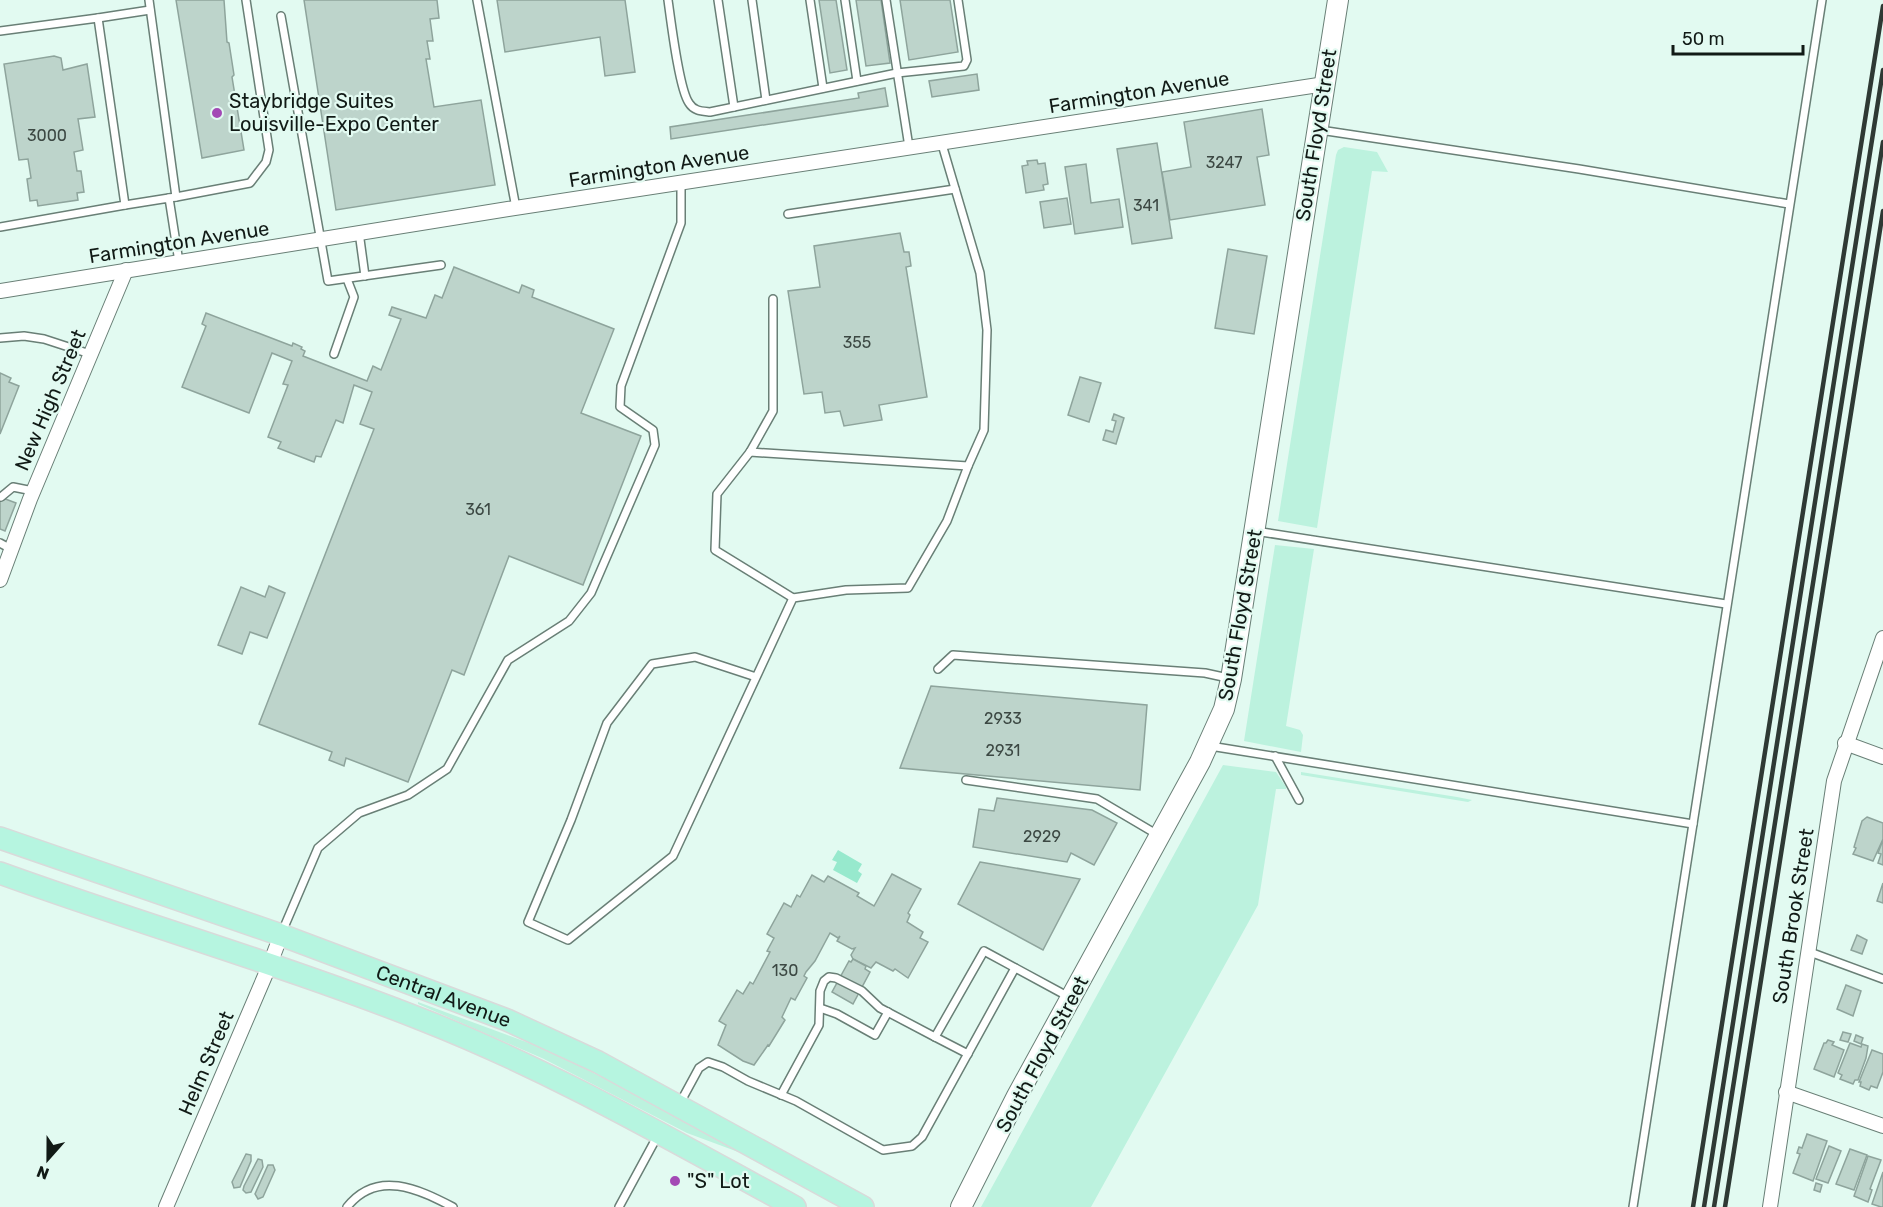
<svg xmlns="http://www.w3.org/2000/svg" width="1883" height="1207" font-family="Rubik,sans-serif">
<rect width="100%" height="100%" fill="#e2faf1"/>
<g fill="#bcf2de">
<polygon points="1344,147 1377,152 1388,172 1372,171 1317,528 1278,521 1336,155 1338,150"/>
<polygon points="1275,545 1314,549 1286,726 1300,730 1303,735 1301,752 1244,741"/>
<polygon points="1223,765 1276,772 1286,787 1286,789 1276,789 1258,905 1091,1207 981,1207"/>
<polygon points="1301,772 1457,797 1472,800 1468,802 1301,775"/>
<polygon points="418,1002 548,1050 675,1114 742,1151 741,1153 687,1133 544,1059 418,1004"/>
</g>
<polygon fill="#97e9cd" points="838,850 862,864 858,871 862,874 857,883 833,870 837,862 832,860"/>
<g fill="#bdd4cb" stroke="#8ea49c" stroke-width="1.5">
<polygon points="176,0 224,0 227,42 229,43 234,75 232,77 244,150 202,158"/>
<polygon points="304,0 437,0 439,18 430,19 433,41 427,41 430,59 426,59 434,107 481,100 495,185 336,210"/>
<polygon points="497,0 625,0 635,72 605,76 600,37 505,52"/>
<polygon points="819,0 836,0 847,70 830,73"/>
<polygon points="856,0 881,0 890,63 866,66"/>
<polygon points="900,0 950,0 958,52 909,60"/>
<polygon points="54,56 61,58 63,70 87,64 95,117 78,119 83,150 74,152 77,171 81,171 84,192 77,193 78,200 38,206 37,200 30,201 27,179 31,178 28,159 19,160 4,64"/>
<polygon points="977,74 979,90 932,97 929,81"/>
<polygon points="885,88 888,106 671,139 670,127 859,98 858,93"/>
<polygon points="1262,109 1269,155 1257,157 1265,205 1170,220 1162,172 1191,167 1184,122"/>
<polygon points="1157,143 1172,238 1132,244 1117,149"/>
<polygon points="1037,160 1038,164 1045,163 1048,184 1043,185 1044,190 1026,193 1022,166 1028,165 1027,161"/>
<polygon points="1086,164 1091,203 1119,199 1123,227 1075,234 1065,167"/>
<polygon points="1067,198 1071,224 1044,228 1040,202"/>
<polygon points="900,233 904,252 909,252 911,266 906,267 927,397 879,405 882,420 844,426 840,411 825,413 822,392 804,394 788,291 820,287 814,246"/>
<polygon points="1228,249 1267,256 1254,334 1215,328"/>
<polygon points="454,267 519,293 522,285 534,290 532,297 614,329 581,413 641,436 583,585 509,556 464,675 452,670 408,782 346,758 344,766 329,760 332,752 259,724 374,429 360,424 372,392 354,385 343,423 336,420 321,457 316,456 314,462 278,448 281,442 268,437 288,385 283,384 292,361 272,353 249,413 182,387 206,326 202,324 206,313 292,346 293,343 302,347 301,349 305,351 303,356 367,381 373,366 381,370 401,319 389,315 392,307 426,318 435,295 442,298"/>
<polygon points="0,373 11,378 9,382 19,386 0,434"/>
<polygon points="1080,377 1101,383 1089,422 1068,415"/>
<polygon points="1114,414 1124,418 1116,444 1103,440 1106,430 1113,432 1116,421 1112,420"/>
<polygon points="0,497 16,503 5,531 0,529"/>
<polygon points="269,586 285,593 267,638 250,632 242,654 218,645 241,587 265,597"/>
<polygon points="931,686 1147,705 1140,790 900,768"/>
<polygon points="997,798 1092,810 1117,823 1094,865 1071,853 1067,862 973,847 979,809 994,811"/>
<polygon points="1867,817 1883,823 1883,839 1873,861 1853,854 1856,848 1854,847 1862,821"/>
<polygon points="1883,840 1883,865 1878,863 1881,854 1878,853"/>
<polygon points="980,862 1080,879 1043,950 958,904"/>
<polygon points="892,874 921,889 908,913 910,915 907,922 923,932 920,938 928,942 908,978 895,969 893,971 876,962 871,968 853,959 851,955 855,948 852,949 837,941 840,936 838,938 830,933 815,961 806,972 804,976 807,978 795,1000 791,998 782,1017 785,1020 769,1046 768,1045 754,1065 743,1061 718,1045 726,1025 719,1021 737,990 743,994 750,982 753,984 770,952 767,951 774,938 767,934 784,903 791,907 797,895 800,897 812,875 824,882 828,876 859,893 857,896 874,906"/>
<polygon points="1883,883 1883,903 1877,901"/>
<polygon points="1857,935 1867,940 1862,954 1851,950"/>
<polygon points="853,959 866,966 865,969 870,972 853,1004 832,992 849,961 851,962"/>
<polygon points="1846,985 1861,991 1853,1016 1837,1009"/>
<polygon points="1843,1032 1851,1034 1848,1042 1840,1040"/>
<polygon points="1856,1035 1863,1038 1861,1044 1854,1041"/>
<polygon points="1828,1040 1834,1042 1832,1045 1844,1050 1834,1077 1814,1069 1824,1043 1826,1043"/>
<polygon points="1850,1043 1861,1047 1862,1044 1868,1046 1866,1058 1858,1080 1855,1080 1853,1084 1840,1079 1842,1075 1838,1073"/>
<polygon points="1872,1050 1883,1054 1883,1072 1877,1088 1871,1086 1869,1090 1860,1086 1861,1082 1859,1082"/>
<polygon points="1807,1134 1827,1141 1813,1181 1793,1173 1800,1154 1797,1153 1799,1147 1802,1148"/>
<polygon points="1829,1146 1841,1151 1828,1183 1816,1179"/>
<polygon points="1850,1149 1867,1155 1854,1190 1836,1184"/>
<polygon points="246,1154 251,1155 251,1161 240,1187 234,1188 232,1182"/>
<polygon points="1868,1156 1881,1160 1870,1189 1872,1190 1868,1202 1854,1196"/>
<polygon points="258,1159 262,1160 263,1167 251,1192 246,1193 243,1190 244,1186"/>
<polygon points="268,1165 273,1165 275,1170 263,1197 258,1199 255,1194"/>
<polygon points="1883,1172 1883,1207 1881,1207 1872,1204"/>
<polygon points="1816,1183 1822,1185 1820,1192 1814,1190"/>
</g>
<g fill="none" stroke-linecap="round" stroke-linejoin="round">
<g stroke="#697f76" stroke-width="10">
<g id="lane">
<polyline points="149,0 176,197 169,198"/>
<polyline points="477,0 516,208"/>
<path d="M668,0C671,21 679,89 689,103C694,111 701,111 710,112L897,73L964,66L967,60L958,0"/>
<polyline points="718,0 734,107"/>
<polyline points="752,0 766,100"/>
<polyline points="810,0 823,88"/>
<polyline points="845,0 857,81"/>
<polyline points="886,0 909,147"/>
<polyline points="281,16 328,281 441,265"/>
<polyline points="98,18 150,10"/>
<polyline points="0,31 98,18 125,205 0,227"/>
<polyline points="1320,130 1579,169 1789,204"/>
<polyline points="176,197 250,183 266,162 269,150 246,0"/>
<polyline points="125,205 169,198 179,262"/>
<polyline points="788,214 955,189"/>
<polyline points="359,232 365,276"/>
<polyline points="773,299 773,411 750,452 717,494 715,550 793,598"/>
<polyline points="0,338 24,336 44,339 90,354"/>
<polyline points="334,354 354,297 347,279"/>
<polyline points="750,452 968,466 984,430 987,330 980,273 941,141"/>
<polyline points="1,497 13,487 33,491"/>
<polyline points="1255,531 1726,604"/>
<polyline points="0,543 11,549"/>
<polyline points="938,669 953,655 1205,673 1228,678"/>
<polyline points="756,677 695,657 652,664 607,723 571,820 528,922 568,940 673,856 793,598 846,590 908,588 947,521 968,466"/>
<polyline points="1210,746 1693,824"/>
<polyline points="1275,756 1299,800"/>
<polyline points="966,780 1097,799 1158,835"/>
<polyline points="282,932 318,848 359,813 408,795 447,769 508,660 569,621 591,593 655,445 653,430 620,407 621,386 681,223 681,182"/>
<polyline points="1807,951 1883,979"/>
<polyline points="820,1008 837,1014 875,1035 888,1012"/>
<polyline points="935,1037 968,1054"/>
<polyline points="781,1095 819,1025 820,991 824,981 829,977 836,978 862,991 880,1008 935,1037 984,951 1069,997"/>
<polyline points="680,1103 699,1068 708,1062 723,1067 748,1081 796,1101 883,1150 912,1146 922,1137 1015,968"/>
<path d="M347,1207C377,1169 418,1189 453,1207"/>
<polyline points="619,1207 658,1135"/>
<polyline points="1633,1207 1822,0"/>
</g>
</g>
<g stroke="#697f76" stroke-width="16">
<g id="street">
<polyline points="0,291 508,209 1325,84"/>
<polyline points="0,580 30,499 126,270"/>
<polyline points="1845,743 1883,757"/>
<polyline points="1786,1092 1883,1126"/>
<polyline points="166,1207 270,964 281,935"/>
<polyline points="1770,1207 1834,781 1883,638"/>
</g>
</g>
<g stroke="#697f76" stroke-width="22">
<polyline id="secondary" points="961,1207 1017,1096 1200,762 1224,709 1231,679 1338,0"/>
</g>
<g stroke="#d9dada" stroke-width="24">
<g id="primary">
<path id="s1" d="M0,838L281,935L507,1020L598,1062L863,1207"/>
<path d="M0,873C141,924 284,965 423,1020C553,1071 673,1141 795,1207"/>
</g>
</g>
<use href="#lane" stroke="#fff" stroke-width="7"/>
<use href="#street" stroke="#fff" stroke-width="14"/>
<use href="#secondary" stroke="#fff" stroke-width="20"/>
<use href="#primary" stroke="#b6f5e0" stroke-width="21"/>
<g stroke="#2e3934" stroke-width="4.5">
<polyline points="1693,1207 1883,6"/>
<polyline points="1704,1207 1883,70"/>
<polyline points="1714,1207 1883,142"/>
<polyline points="1725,1207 1883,211"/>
</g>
</g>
<g fill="#a349b5" stroke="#e2faf1" stroke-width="2">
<circle cx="217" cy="113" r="6"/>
<circle cx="675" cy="1181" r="6"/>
</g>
<g text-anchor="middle" stroke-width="4.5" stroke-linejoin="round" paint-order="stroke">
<g font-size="16" fill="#3c4843">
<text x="47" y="141">3000</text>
<text x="1224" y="168">3247</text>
<text x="1146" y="211">341</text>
<text x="857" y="348">355</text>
<text x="478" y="515">361</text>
<text x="1003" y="724">2933</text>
<text x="1003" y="756">2931</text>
<text x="1042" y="842">2929</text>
<text x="785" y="976">130</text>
</g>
<g font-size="20" fill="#111a16" stroke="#e2faf1">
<text transform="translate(1139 92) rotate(-9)" y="7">Farmington Avenue</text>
<text transform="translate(1316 135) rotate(-81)" y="7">South Floyd Street</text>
<text transform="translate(659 166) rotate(-9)" y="7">Farmington Avenue</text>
<text transform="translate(179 242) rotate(-9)" y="7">Farmington Avenue</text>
<text transform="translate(50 400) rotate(-67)" y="7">New High Street</text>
<text transform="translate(1240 615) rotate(-80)" y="7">South Floyd Street</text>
<text transform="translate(1793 916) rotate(-81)" y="7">South Brook Street</text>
<text dy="7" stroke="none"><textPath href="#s1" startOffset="471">Central Avenue</textPath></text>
<text transform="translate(1042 1054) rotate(-62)" y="7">South Floyd Street</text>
<text transform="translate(206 1063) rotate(-67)" y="7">Helm Street</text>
</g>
<g font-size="20" fill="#111a16" stroke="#e2faf1" text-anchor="start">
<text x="229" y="108">Staybridge Suites<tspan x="229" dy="23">Louisville-Expo Center</tspan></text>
<text x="687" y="1188">"S" Lot</text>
</g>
</g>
<g transform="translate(48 1159) rotate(201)" stroke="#e2faf1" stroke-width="4.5" paint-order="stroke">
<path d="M0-4.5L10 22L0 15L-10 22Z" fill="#111a16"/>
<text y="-9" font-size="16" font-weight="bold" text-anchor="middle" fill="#111a16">N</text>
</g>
<path d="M1673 45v9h130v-9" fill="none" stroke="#111a16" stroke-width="3"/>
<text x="1682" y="45" font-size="18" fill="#111a16" stroke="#e2faf1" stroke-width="4.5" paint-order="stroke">50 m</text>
</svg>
